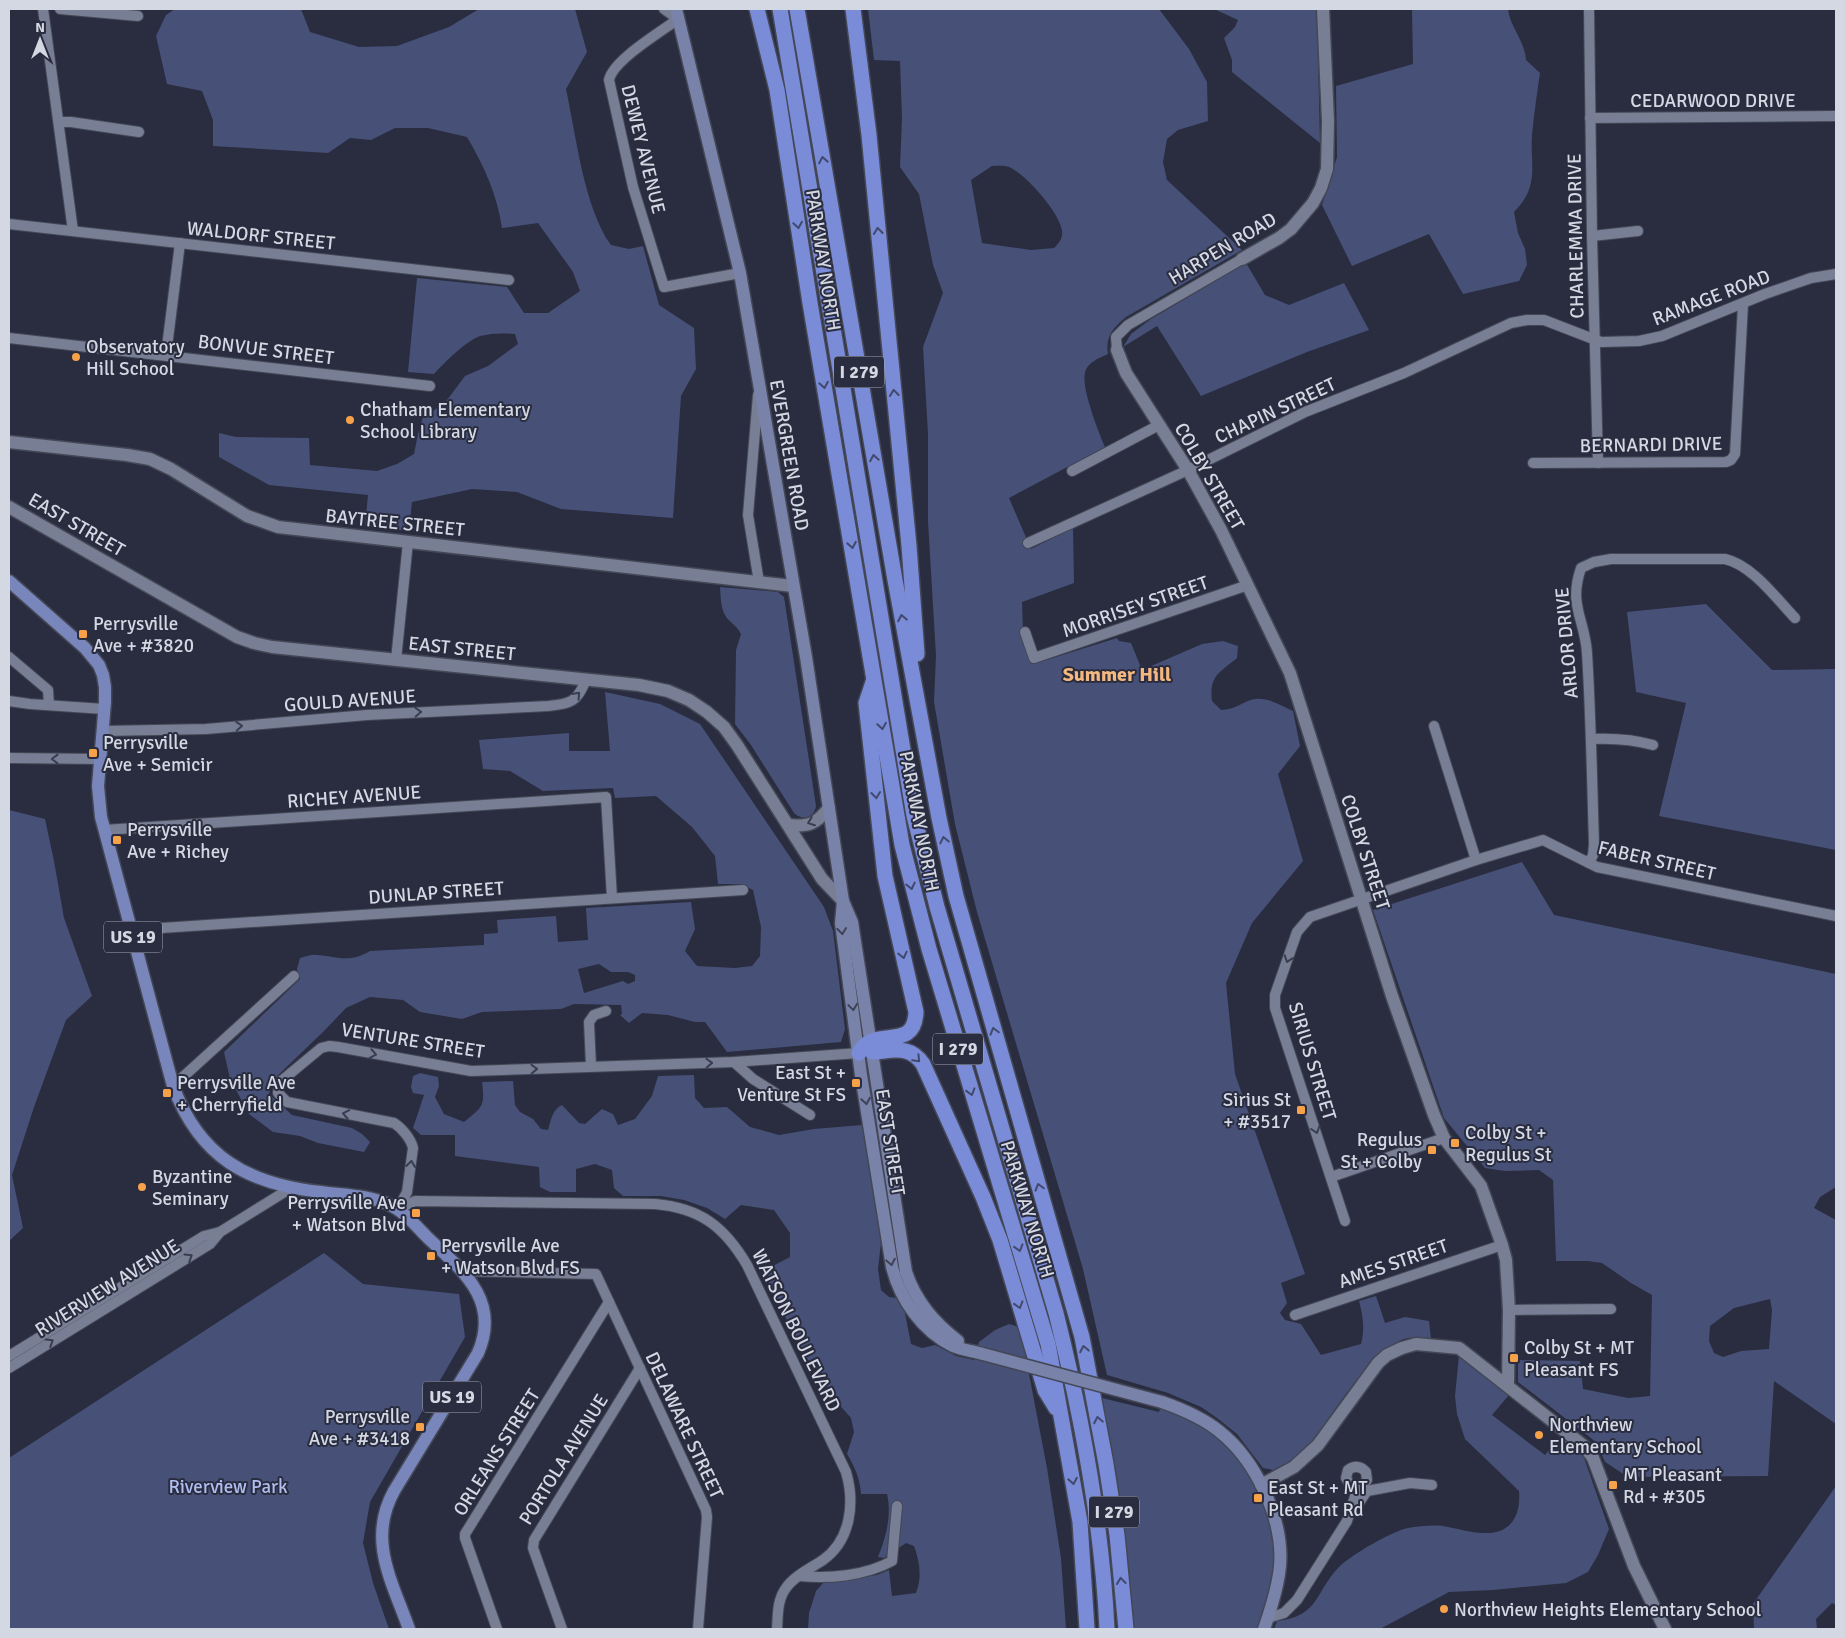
<svg xmlns="http://www.w3.org/2000/svg" width="1845" height="1638" font-family="Signika,sans-serif">
<rect width="100%" height="100%" fill="#292d3f"/>
<g fill="#475077" fill-rule="evenodd">
<path d="M175,9H301L310,32L359,47L397,46L449,27L479,9H575L587,52L566,89C576,135 584,208 611,245L629,249L643,246L659,305L694,328L696,369L681,396L673,518L561,509L517,492L472,489L412,502L409,531L365,526L368,495L269,485L219,457V433L236,437L309,438L310,465L377,471L397,464L414,454L418,434L423,417L444,404L465,376L488,366L518,344L515,334C504,333 492,333 480,336C466,341 444,363 434,374L408,372L417,278L507,287L524,313H548L580,291L573,272L538,223L502,228C497,194 484,166 467,137L428,128H395L371,140L350,138L328,153L213,146V120L202,91L167,84L156,36L166,15Z"/>
<path d="M868,9H1159L1189,49L1207,82L1208,121L1178,130L1167,139L1163,162L1167,180L1242,250L1126,317C1113,328 1105,337 1108,354C1100,358 1087,362 1085,373C1081,388 1099,433 1105,447L1009,498L1031,549L1073,528L1074,583L1022,602L1023,631L1033,658L1040,662L1117,638L1119,641L1131,643L1142,670L1202,644L1223,641L1238,646L1237,658C1219,673 1209,676 1212,701L1221,710C1236,710 1243,701 1255,699C1268,697 1282,706 1293,711L1300,746L1278,774L1303,861L1252,923L1226,983L1235,1074L1305,1274L1281,1283L1287,1303L1280,1313L1285,1320L1301,1324L1321,1355L1361,1344C1365,1329 1363,1316 1359,1301L1376,1296L1385,1323L1405,1317L1429,1321L1431,1339C1423,1339 1411,1336 1404,1339C1368,1352 1331,1419 1306,1449L1298,1457L1273,1470L1263,1468L1237,1434L1217,1418L1201,1407L1168,1393L1107,1375L1083,1269L977,912L955,824L934,702L936,656L928,521V434L923,347L943,293L933,265L919,194L900,167L902,119L900,61L874,60ZM992,166C998,166 1006,165 1011,168C1027,176 1060,213 1062,231C1063,238 1059,243 1054,248L1031,250L982,243L971,180Z"/>
<polygon points="1214,9 1317,9 1320,143 1232,72 1232,60 1224,38 1235,27 1238,20"/>
<path d="M1412,9H1508C1510,27 1525,41 1526,60L1540,73C1537,93 1534,114 1532,135C1530,166 1540,186 1514,212L1518,233L1525,249L1527,265L1519,281L1463,294L1429,234L1352,266L1322,205L1337,157L1336,86L1413,64Z"/>
<polygon points="1246,263 1265,295 1289,305 1344,283 1369,330 1307,352 1201,396 1157,326 1123,347 1131,334 1151,319"/>
<path d="M720,587L778,592L784,597L816,806C814,818 802,821 794,813L751,745L735,724L736,650L741,634C738,628 736,627 731,622C720,613 721,599 720,587Z"/>
<polygon points="1706,604 1772,670 1836,669 1836,850 1659,816 1686,703 1636,692 1627,612"/>
<path d="M605,692L660,704L700,724L824,907L833,931L845,1029L841,1042L727,1052L705,1022H695L668,1015L642,1013L629,1023L620,1015L622,1014L621,1005L574,1004L561,1009L482,1012L462,1019L420,1012L403,1000L370,997L346,1008L324,1031L272,1081L269,1094L292,1115L352,1128L362,1134L370,1142L364,1152L318,1143L300,1136L273,1132L249,1114L230,1079L224,1052L300,979L297,969L300,958C305,957 311,954 316,955C338,956 348,964 370,951L484,945V934L498,933L497,920L556,916L558,942L588,940L586,908L691,902L695,929L685,951L697,966L735,968L752,966L760,956L761,927L753,890L741,884H718L715,856L692,827L656,796L615,798L613,788L543,791L510,771L483,769L479,740L569,733V751H610ZM599,964L611,972H628L635,975V981L628,984L623,981L584,993L578,969Z"/>
<polygon points="9,810 45,819 54,861 64,918 92,996 66,1020 34,1107 12,1175 23,1228 9,1241"/>
<path d="M1522,862L1554,915L1836,974V1187L1820,1197L1814,1208L1836,1220V1424L1774,1381L1768,1476L1628,1477L1605,1462L1596,1442L1518,1382V1360L1580,1361L1583,1389L1628,1398L1650,1396L1652,1295L1631,1283L1602,1263L1588,1261H1556L1553,1180L1539,1170L1505,1171L1485,1168L1444,1118L1373,910ZM1770,1299L1772,1310L1769,1349L1741,1351L1723,1357L1714,1353L1709,1341L1710,1326L1734,1308Z"/>
<path d="M420,1073L438,1077L439,1086L435,1097L444,1114L464,1122C483,1107 485,1106 482,1082L513,1081L515,1105L520,1112L533,1119L541,1129L548,1130C551,1120 552,1110 562,1105L579,1123L585,1124L602,1109L613,1114L618,1125L635,1119L652,1096L658,1076L694,1075L695,1098L704,1108L727,1107L750,1127L779,1135L814,1129L862,1125L881,1243L878,1269L881,1290L889,1297L897,1298L904,1308L911,1344L922,1348L935,1345L956,1356L974,1360L979,1342L995,1330L1009,1324L1016,1326L1021,1332L1047,1468L1061,1558L1066,1629H808L809,1613L816,1591L824,1582L877,1575L889,1570L892,1596L916,1593C922,1578 920,1562 914,1546L906,1543L884,1558L878,1557C886,1537 892,1515 887,1494H861C860,1479 855,1467 847,1454L854,1432L851,1418L836,1401L819,1373L804,1355L763,1271L790,1257V1233L774,1210L741,1205L725,1219L707,1208L684,1200L661,1196H623L614,1188L612,1170L595,1164L576,1169V1192H550L540,1187L539,1167L455,1156V1135H421L413,1128L424,1095L413,1093L411,1087L413,1076Z"/>
<polygon points="324,1253 363,1284 459,1294 465,1337 370,1502 363,1543 373,1583 389,1629 9,1629 9,1458"/>
<path d="M1459,1355L1509,1395L1492,1415L1545,1455L1561,1436L1583,1455L1609,1529L1598,1555L1588,1572L1566,1583L1493,1590L1449,1592L1380,1629H1274L1277,1621C1320,1616 1314,1593 1339,1567C1351,1555 1392,1531 1408,1528C1418,1526 1433,1525 1443,1526C1456,1528 1470,1533 1484,1533C1511,1534 1521,1516 1519,1491L1465,1439L1457,1414L1455,1396Z"/>
<polygon points="1094,1396 1159,1412 1162,1402 1219,1431 1266,1493 1280,1565 1264,1629 1126,1629"/>
<polygon points="1836,1486 1836,1605 1832,1603 1816,1619 1817,1629 1754,1629 1753,1604"/>
</g>
<g fill="none" stroke-linecap="round" stroke-linejoin="round">
<g stroke="#444856" stroke-width="12">
<g id="minor">
<polyline points="43,9 73,231"/>
<polyline points="60,9 138,16"/>
<path d="M664,9L678,19C661,32 613,60 609,80L633,187L664,287L740,273"/>
<polyline points="1589,9 1592,236 1598,463"/>
<polyline points="1590,118 1836,116"/>
<polyline points="59,122 71,122 139,132"/>
<polyline points="9,224 509,280"/>
<polyline points="1592,236 1638,231"/>
<polyline points="9,338 430,386"/>
<polyline points="1117,350 1116,337 1128,325 1242,259"/>
<polyline points="166,355 180,243"/>
<polyline points="758,395 748,515 759,582"/>
<polyline points="1533,463 1726,462 1731,460 1735,454 1743,304"/>
<polyline points="1072,471 1159,425"/>
<polyline points="1028,543 1188,470 1305,412 1404,373 1511,323 1527,320 1544,320 1601,342 1639,341 1662,336 1765,294 1811,278 1836,274"/>
<polyline points="1025,632 1034,658 1248,585"/>
<polyline points="9,657 48,690 49,705"/>
<polyline points="396,660 408,542"/>
<polyline points="9,701 30,704 104,709"/>
<polyline points="1434,726 1476,860"/>
<path d="M103,731L206,729L367,715L548,706C570,704 578,702 586,679"/>
<path d="M1591,739C1612,738 1632,739 1653,745"/>
<polyline points="9,758 100,759"/>
<polyline points="104,830 606,797 612,898"/>
<path d="M1589,863L1593,855L1594,844C1592,781 1591,717 1587,653C1585,619 1568,606 1581,568L1594,562L1611,559H1725C1752,565 1776,598 1795,618"/>
<polyline points="131,930 743,890"/>
<polyline points="734,1062 753,1079 810,1115"/>
<polyline points="591,1066 589,1022 594,1015 606,1011"/>
<polyline points="173,1086 294,976"/>
<polyline points="1331,1177 1444,1138"/>
<path d="M398,1209L407,1192L413,1148C411,1139 402,1128 394,1123L287,1102L278,1093L280,1082L321,1048L329,1046L338,1047L471,1071L734,1062L859,1053"/>
<path d="M398,1209L415,1201L655,1204C700,1208 724,1226 747,1265L846,1472C855,1503 851,1540 823,1560C811,1568 794,1576 786,1588C777,1600 778,1615 777,1629"/>
<polyline points="1345,1221 1275,1008 1275,995 1297,932 1310,917 1476,860 1543,840 1597,867 1836,916"/>
<polyline points="463,1271 596,1274 706,1510 707,1517 698,1629"/>
<polyline points="1509,1310 1611,1309"/>
<polyline points="1295,1315 1502,1245"/>
<polyline points="9,1356 204,1236 220,1232"/>
<polyline points="9,1368 210,1244 220,1232 291,1188"/>
<polyline points="1354,1510 1367,1491 1410,1483 1432,1485"/>
<path d="M799,1576C829,1579 865,1576 892,1561L897,1506"/>
<path d="M1268,1618L1284,1613L1297,1600L1347,1521L1358,1487L1362,1486L1367,1480L1366,1472C1361,1466 1355,1465 1348,1470L1346,1478L1350,1485L1358,1487"/>
<polyline points="497,1629 465,1538 465,1534 609,1302"/>
<polyline points="562,1629 533,1548 534,1540 640,1368"/>
</g>
</g>
<g stroke="#444856" stroke-width="15">
<g id="tertiary">
<polyline points="1242,259 1279,238 1291,229 1313,203 1321,188 1327,169 1328,121 1323,9"/>
<polyline points="1117,350 1126,373 1188,470 1221,530 1290,673 1392,996 1434,1115 1444,1138 1481,1186 1502,1245 1506,1260 1509,1310 1508,1385"/>
<polyline points="9,442 127,455 150,459 171,469 247,516 278,527 793,586"/>
<polyline points="9,507 237,637 254,643 272,647 639,685 668,691 689,700 707,712 724,727 737,745 822,879 843,901"/>
<path d="M788,825C809,827 816,824 829,808"/>
<polyline points="1261,1485 1294,1467 1318,1445 1378,1363 1387,1355 1402,1348 1416,1344 1459,1348 1584,1446 1593,1458 1634,1566 1665,1629"/>
</g>
</g>
<g stroke="#444856" stroke-width="15">
<g id="secondary">
<path d="M676,9L740,273L806,657L843,901L841,923L861,1075L892,1267C900,1299 922,1331 953,1346C962,1350 973,1351 983,1354"/>
<path d="M843,901L852,922L906,1272C916,1302 934,1322 958,1341"/>
<path d="M1162,1402C1182,1409 1203,1418 1219,1431C1256,1460 1284,1520 1280,1566C1278,1588 1271,1609 1264,1629"/>
</g>
</g>
<g stroke="#444856" stroke-width="15">
<path id="primary" d="M9,581L85,648L99,665L103,675L105,687V702L98,786L101,817L173,1086C200,1158 248,1184 321,1192C342,1195 368,1195 388,1204C404,1211 416,1226 428,1238C462,1270 501,1300 478,1353L394,1491C367,1540 392,1581 409,1629"/>
</g>
<g stroke="#444856" stroke-width="18">
<g id="motorway">
<polyline points="757,9 777,90 810,303 902,845 929,949 1048,1344 1080,1522 1087,1629"/>
<path d="M780,9L914,816L937,907L1056,1313C1082,1417 1102,1522 1107,1629"/>
<polyline points="797,9 895,580 939,818 956,896 1082,1337 1106,1464 1117,1535 1126,1629"/>
<polyline points="853,9 869,135 909,546 917,654"/>
<path d="M872,1052C893,1051 909,1044 923,1064L983,1197L1000,1240L1045,1390L1056,1408"/>
<path d="M859,1053C874,1024 914,1054 916,1012L885,876L866,703L873,682"/>
</g>
</g>
<use href="#minor" stroke="#787e93" stroke-width="10"/>
<use href="#tertiary" stroke="#787e93" stroke-width="12"/>
<use href="#secondary" stroke="#7982a8" stroke-width="12"/>
<use href="#primary" stroke="#7986bc" stroke-width="12"/>
<use href="#motorway" stroke="#7a8bd8" stroke-width="15"/>
<g stroke="#444856" stroke-width="15" stroke-linecap="butt">
<polyline id="secondary-bridge" points="983,1354 1162,1402"/>
</g>
<use href="#secondary-bridge" stroke="#7982a8" stroke-width="12"/>
</g>
<defs><path id="oneway-chevron" d="M-2-3.5L2.5 0L-2 3.5" fill="none" stroke-width="1.6" stroke-linecap="round" stroke-linejoin="round" transform="scale(1.25)"/></defs>
<g stroke="#41496d">
<use href="#oneway-chevron" transform="translate(823 160) rotate(-100)"/>
<use href="#oneway-chevron" transform="translate(798 225) rotate(81)"/>
<use href="#oneway-chevron" transform="translate(878 231) rotate(-96)"/>
<use href="#oneway-chevron" transform="translate(824 385) rotate(80)"/>
<use href="#oneway-chevron" transform="translate(894 393) rotate(-96)"/>
<use href="#oneway-chevron" transform="translate(874 458) rotate(-100)"/>
<use href="#oneway-chevron" transform="translate(852 545) rotate(80)"/>
<use href="#oneway-chevron" transform="translate(902 618) rotate(-101)"/>
<use href="#oneway-chevron" transform="translate(882 726) rotate(81)"/>
<use href="#oneway-chevron" transform="translate(876 795) rotate(84)"/>
<use href="#oneway-chevron" transform="translate(944 840) rotate(-102)"/>
<use href="#oneway-chevron" transform="translate(911 886) rotate(77)"/>
<use href="#oneway-chevron" transform="translate(903 955) rotate(77)"/>
<use href="#oneway-chevron" transform="translate(994 1031) rotate(-106)"/>
<use href="#oneway-chevron" transform="translate(917 1059) rotate(46)"/>
<use href="#oneway-chevron" transform="translate(971 1092) rotate(73)"/>
<use href="#oneway-chevron" transform="translate(1039 1187) rotate(-106)"/>
<use href="#oneway-chevron" transform="translate(1019 1248) rotate(73)"/>
<use href="#oneway-chevron" transform="translate(1019 1305) rotate(73)"/>
<use href="#oneway-chevron" transform="translate(1084 1349) rotate(-101)"/>
<use href="#oneway-chevron" transform="translate(1098 1420) rotate(-101)"/>
<use href="#oneway-chevron" transform="translate(1073 1481) rotate(80)"/>
<use href="#oneway-chevron" transform="translate(1121 1581) rotate(-96)"/>
</g>
<g stroke="#393d50">
<use href="#oneway-chevron" transform="translate(577 695) rotate(-48)"/>
<use href="#oneway-chevron" transform="translate(418 712) rotate(-3)"/>
<use href="#oneway-chevron" transform="translate(239 726) rotate(-4)"/>
<use href="#oneway-chevron" transform="translate(55 759) rotate(-180)"/>
<use href="#oneway-chevron" transform="translate(811 822) rotate(159)"/>
<use href="#oneway-chevron" transform="translate(1288 959) rotate(109)"/>
<use href="#oneway-chevron" transform="translate(373 1054) rotate(11)"/>
<use href="#oneway-chevron" transform="translate(709 1063) rotate(-2)"/>
<use href="#oneway-chevron" transform="translate(534 1069) rotate(-2)"/>
<use href="#oneway-chevron" transform="translate(346 1114) rotate(-169)"/>
<use href="#oneway-chevron" transform="translate(1316 1130) rotate(72)"/>
<use href="#oneway-chevron" transform="translate(411 1164) rotate(-83)"/>
<use href="#oneway-chevron" transform="translate(189 1257) rotate(-32)"/>
<use href="#oneway-chevron" transform="translate(50 1342) rotate(-32)"/>
</g>
<g stroke="#3d4259">
<use href="#oneway-chevron" transform="translate(842 931) rotate(83)"/>
<use href="#oneway-chevron" transform="translate(853 1007) rotate(82)"/>
<use href="#oneway-chevron" transform="translate(866 1101) rotate(81)"/>
<use href="#oneway-chevron" transform="translate(891 1262) rotate(79)"/>
</g>
<g fill="#f7a149" stroke="#292d3f" stroke-width="2">
<circle cx="76" cy="357" r="5"/>
<circle cx="350" cy="420" r="5"/>
<rect x="78" y="629" width="10" height="10" rx="2.5"/>
<rect x="88" y="748" width="10" height="10" rx="2.5"/>
<rect x="112" y="835" width="10" height="10" rx="2.5"/>
<rect x="851" y="1078" width="10" height="10" rx="2.5"/>
<rect x="162" y="1088" width="10" height="10" rx="2.5"/>
<rect x="1296" y="1105" width="10" height="10" rx="2.5"/>
<rect x="1450" y="1138" width="10" height="10" rx="2.5"/>
<rect x="1427" y="1145" width="10" height="10" rx="2.5"/>
<circle cx="142" cy="1187" r="5"/>
<rect x="411" y="1208" width="10" height="10" rx="2.5"/>
<rect x="426" y="1251" width="10" height="10" rx="2.5"/>
<rect x="1509" y="1353" width="10" height="10" rx="2.5"/>
<rect x="415" y="1422" width="10" height="10" rx="2.5"/>
<circle cx="1539" cy="1435" r="5"/>
<rect x="1608" y="1480" width="10" height="10" rx="2.5"/>
<rect x="1253" y="1493" width="10" height="10" rx="2.5"/>
<circle cx="1444" cy="1609" r="5"/>
</g>
<g text-anchor="middle" stroke-width="4" stroke-linejoin="round" paint-order="stroke">
<g fill="#292d3f" stroke="#a1a5b2" stroke-width="1">
<rect x="834" y="356.5" width="50" height="31" rx="4"/>
<rect x="104" y="921.5" width="58" height="31" rx="4"/>
<rect x="933" y="1033.5" width="50" height="31" rx="4"/>
<rect x="423" y="1381.5" width="58" height="31" rx="4"/>
<rect x="1089" y="1496.5" width="50" height="31" rx="4"/>
</g>
<g font-size="18" font-weight="bold" fill="#d4d8e3">
<text x="859" y="378">I 279</text>
<text x="133" y="943">US 19</text>
<text x="958" y="1055">I 279</text>
<text x="452" y="1403">US 19</text>
<text x="1114" y="1518">I 279</text>
</g>
<g font-size="19" fill="#d4d8e3" stroke="#292d3f">
<text x="1713" y="107">CEDARWOOD DRIVE</text>
<text transform="translate(644 149) rotate(76)" y="7">DEWEY AVENUE</text>
<text transform="translate(261 235) rotate(6)" y="7">WALDORF STREET</text>
<text transform="translate(1575 236) rotate(-91)" y="7">CHARLEMMA DRIVE</text>
<text transform="translate(1222 248) rotate(-31)" y="7">HARPEN ROAD</text>
<text transform="translate(824 260) rotate(81)" y="7">PARKWAY NORTH</text>
<text transform="translate(1711 297) rotate(-21)" y="7">RAMAGE ROAD</text>
<text transform="translate(266 349) rotate(7)" y="7">BONVUE STREET</text>
<text transform="translate(1275 410) rotate(-25)" y="7">CHAPIN STREET</text>
<text transform="translate(1651 444) rotate(-1)" y="7">BERNARDI DRIVE</text>
<text transform="translate(790 455) rotate(80)" y="7">EVERGREEN ROAD</text>
<text transform="translate(1210 476) rotate(60)" y="7">COLBY STREET</text>
<text transform="translate(395 522) rotate(6)" y="7">BAYTREE STREET</text>
<text transform="translate(77 524) rotate(30)" y="7">EAST STREET</text>
<text transform="translate(1135 606) rotate(-19)" y="7">MORRISEY STREET</text>
<text transform="translate(1566 643) rotate(-95)" y="7">ARLOR DRIVE</text>
<text transform="translate(462 648) rotate(6)" y="7">EAST STREET</text>
<text transform="translate(350 700) rotate(-4)" y="7">GOULD AVENUE</text>
<text transform="translate(354 796) rotate(-4)" y="7">RICHEY AVENUE</text>
<text transform="translate(920 821) rotate(79)" y="7">PARKWAY NORTH</text>
<text transform="translate(1366 852) rotate(72)" y="7">COLBY STREET</text>
<text transform="translate(1657 860) rotate(13)" y="7">FABER STREET</text>
<text transform="translate(436 892) rotate(-4)" y="7">DUNLAP STREET</text>
<text transform="translate(413 1040) rotate(9)" y="7">VENTURE STREET</text>
<text transform="translate(1313 1061) rotate(73)" y="7">SIRIUS STREET</text>
<text transform="translate(891 1142) rotate(81)" y="7">EAST STREET</text>
<text transform="translate(1028 1209) rotate(73)" y="7">PARKWAY NORTH</text>
<text transform="translate(1393 1263) rotate(-19)" y="7">AMES STREET</text>
<text transform="translate(107 1287) rotate(-32)" y="7">RIVERVIEW AVENUE</text>
<text transform="translate(797 1330) rotate(64)" y="7">WATSON BOULEVARD</text>
<text transform="translate(685 1425) rotate(65)" y="7">DELAWARE STREET</text>
<text transform="translate(496 1452) rotate(-58)" y="7">ORLEANS STREET</text>
<text transform="translate(563 1459) rotate(-58)" y="7">PORTOLA AVENUE</text>
</g>
<g font-size="19" fill="#d4d8e3" stroke="#292d3f" text-anchor="start">
<text x="86" y="353">Observatory<tspan x="86" dy="22">Hill School</tspan></text>
<text x="360" y="416">Chatham Elementary<tspan x="360" dy="22">School Library</tspan></text>
<text x="93" y="630">Perrysville<tspan x="93" dy="22">Ave + #3820</tspan></text>
<text x="103" y="749">Perrysville<tspan x="103" dy="22">Ave + Semicir</tspan></text>
<text x="127" y="836">Perrysville<tspan x="127" dy="22">Ave + Richey</tspan></text>
<text x="846" y="1079" text-anchor="end">East St +<tspan x="846" dy="22">Venture St FS</tspan></text>
<text x="177" y="1089">Perrysville Ave<tspan x="177" dy="22">+ Cherryfield</tspan></text>
<text x="1291" y="1106" text-anchor="end">Sirius St<tspan x="1291" dy="22">+ #3517</tspan></text>
<text x="1465" y="1139">Colby St +<tspan x="1465" dy="22">Regulus St</tspan></text>
<text x="1422" y="1146" text-anchor="end">Regulus<tspan x="1422" dy="22">St + Colby</tspan></text>
<text x="152" y="1183">Byzantine<tspan x="152" dy="22">Seminary</tspan></text>
<text x="406" y="1209" text-anchor="end">Perrysville Ave<tspan x="406" dy="22">+ Watson Blvd</tspan></text>
<text x="441" y="1252">Perrysville Ave<tspan x="441" dy="22">+ Watson Blvd FS</tspan></text>
<text x="1524" y="1354">Colby St + MT<tspan x="1524" dy="22">Pleasant FS</tspan></text>
<text x="410" y="1423" text-anchor="end">Perrysville<tspan x="410" dy="22">Ave + #3418</tspan></text>
<text x="1549" y="1431">Northview<tspan x="1549" dy="22">Elementary School</tspan></text>
<text x="1623" y="1481">MT Pleasant<tspan x="1623" dy="22">Rd + #305</tspan></text>
<text x="1268" y="1494">East St + MT<tspan x="1268" dy="22">Pleasant Rd</tspan></text>
<text x="1454" y="1616">Northview Heights Elementary School</text>
</g>
<g font-size="19" fill="#b0bdf0" stroke="#292d3f">
<text x="228" y="1493">Riverview Park</text>
</g>
<g font-size="20" font-weight="bold" fill="#f3b77f" stroke="#292d3f">
<text x="1117" y="681">Summer Hill</text>
</g>
</g>
<rect width="1845" height="1638" fill="none" stroke="#d4d8e3" stroke-width="20"/>
<g transform="translate(40 40)" stroke="#292d3f" stroke-width="4" paint-order="stroke">
<path d="M0-4L9 19L0 12L-9 19Z" fill="#d4d8e3"/>
<text y="-8" font-size="14" font-weight="bold" text-anchor="middle" fill="#d4d8e3">N</text>
</g>
</svg>
